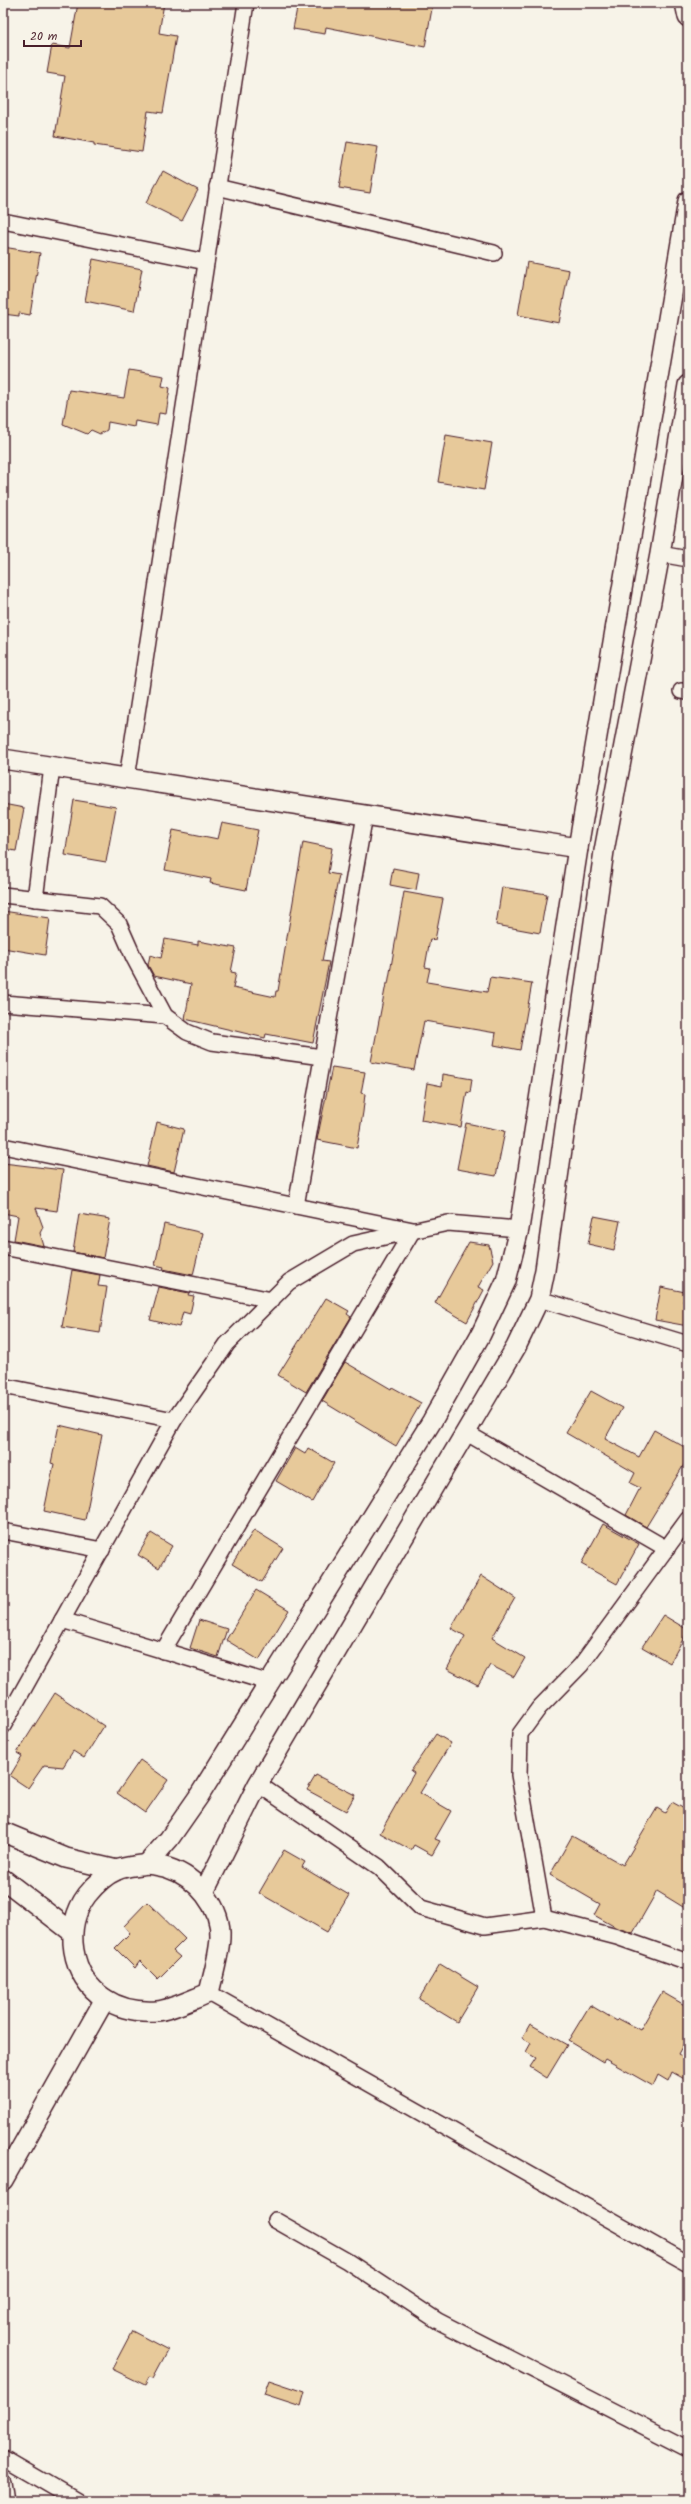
<svg xmlns="http://www.w3.org/2000/svg" width="691" height="2504" font-family="Kalam,sans-serif">
<rect width="100%" height="100%" fill="#f7f3e8"/>
<filter id="ink" filterUnits="userSpaceOnUse"><feTurbulence type="fractalNoise" baseFrequency=".025" numOctaves="2"/><feDisplacementMap in="SourceGraphic" scale="8" xChannelSelector="R" yChannelSelector="G"/><feConvolveMatrix kernelMatrix="1 2 1 2 8 2 1 2 1" color-interpolation-filters="sRGB"/></filter>
<g filter="url(#ink)">
<g fill="#e7c99a" stroke="#4a1f2b">
<polygon points="78,3 164,3 159,33 176,36 163,113 148,111 142,152 94,145 94,143 55,136 65,76 47,73 52,45 70,48"/>
<polygon points="298,3 433,3 425,47 326,27 325,34 293,29"/>
<polygon points="347,142 378,147 370,193 339,188"/>
<polygon points="163,171 198,190 182,221 146,203"/>
<polygon points="3,247 40,253 30,315 19,313 19,316 3,314"/>
<polygon points="93,259 142,269 134,311 85,301"/>
<polygon points="527,262 569,270 559,323 518,315"/>
<polygon points="129,370 164,376 162,386 170,388 166,414 159,413 157,425 135,421 134,427 108,422 107,430 100,434 91,430 87,434 63,424 69,390 124,398"/>
<polygon points="446,435 492,443 484,490 438,482"/>
<polygon points="74,800 116,807 106,862 65,855"/>
<polygon points="3,804 24,808 16,851 3,849"/>
<polygon points="222,823 258,830 246,890 210,883 211,879 165,870 173,830 218,839"/>
<polygon points="303,842 332,848 328,873 339,875 322,961 329,962 313,1043 266,1034 265,1038 185,1019 191,984 154,976 148,965 150,955 161,958 165,939 198,945 198,941 236,948 231,972 236,973 233,988 275,997 276,991 278,991"/>
<polygon points="393,868 419,873 416,890 390,885"/>
<polygon points="502,887 547,894 540,933 496,925"/>
<polygon points="404,892 443,899 435,940 430,939 425,967 430,968 427,982 487,992 490,977 532,983 520,1050 494,1045 496,1033 424,1021 414,1070 371,1062 386,984 388,984"/>
<polygon points="3,911 50,918 45,955 3,948"/>
<polygon points="332,1067 365,1072 361,1093 365,1094 363,1112 357,1148 317,1140"/>
<polygon points="443,1074 472,1079 470,1093 467,1092 461,1127 421,1120 427,1083 442,1086"/>
<polygon points="157,1122 184,1129 174,1172 147,1166"/>
<polygon points="466,1123 505,1131 496,1176 457,1169"/>
<polygon points="3,1163 63,1170 57,1211 36,1208 43,1227 40,1233 44,1246 14,1240 18,1216 3,1213"/>
<polygon points="79,1214 110,1219 103,1258 73,1252"/>
<polygon points="594,1216 620,1221 614,1250 588,1244"/>
<polygon points="164,1224 203,1233 193,1275 163,1269 164,1267 155,1265"/>
<polygon points="469,1242 489,1245 493,1261 478,1287 484,1290 467,1322 435,1303"/>
<polygon points="72,1270 100,1275 98,1286 107,1287 100,1333 62,1327"/>
<polygon points="159,1287 189,1293 188,1295 194,1296 190,1314 183,1312 179,1327 150,1320"/>
<polygon points="661,1287 685,1292 683,1302 688,1303 688,1326 655,1320"/>
<polygon points="326,1298 349,1311 347,1314 351,1317 306,1392 278,1375"/>
<polygon points="345,1362 391,1389 392,1387 421,1403 396,1446 322,1401"/>
<polygon points="591,1391 622,1408 605,1439 639,1457 654,1430 688,1449 688,1458 646,1527 626,1515 640,1488 630,1483 635,1473 566,1433"/>
<polygon points="59,1425 102,1435 85,1520 44,1511 54,1464 51,1463"/>
<polygon points="295,1448 305,1454 308,1448 334,1463 312,1502 276,1481"/>
<polygon points="603,1524 639,1544 617,1584 581,1564"/>
<polygon points="254,1530 283,1548 262,1582 232,1564"/>
<polygon points="151,1533 172,1546 159,1568 138,1555"/>
<polygon points="481,1576 515,1598 492,1638 525,1658 514,1677 490,1665 478,1685 447,1669 465,1636 451,1628"/>
<polygon points="256,1590 289,1610 259,1660 226,1640"/>
<polygon points="663,1615 688,1630 670,1663 642,1647"/>
<polygon points="199,1620 227,1629 218,1657 190,1648"/>
<polygon points="55,1693 104,1726 84,1758 73,1751 63,1767 44,1765 28,1788 10,1776 22,1756 17,1753"/>
<polygon points="436,1734 451,1743 420,1793 451,1811 435,1839 440,1841 432,1855 414,1845 411,1850 380,1833 414,1773 411,1771"/>
<polygon points="140,1760 168,1780 145,1813 117,1793"/>
<polygon points="316,1775 355,1795 346,1811 307,1790"/>
<polygon points="672,1802 688,1811 688,1910 657,1891 633,1933 617,1928 594,1915 600,1904 550,1875 572,1836 623,1865 657,1808 665,1813"/>
<polygon points="284,1850 305,1862 302,1867 349,1895 327,1932 259,1893"/>
<polygon points="147,1902 185,1939 173,1951 180,1957 158,1979 140,1961 135,1968 115,1948 130,1933 124,1926"/>
<polygon points="440,1964 478,1987 457,2022 419,1999"/>
<polygon points="662,1992 688,2007 688,2036 678,2054 688,2060 688,2081 672,2072 668,2081 658,2075 653,2086 605,2059 603,2062 568,2041 590,2005 617,2021 619,2019 640,2030"/>
<polygon points="530,2024 567,2045 547,2078 530,2067 536,2058 526,2052 531,2043 522,2038"/>
<polygon points="132,2331 168,2350 153,2378 149,2377 145,2385 112,2369"/>
<polygon points="269,2380 305,2392 301,2406 264,2394"/>
</g>
<g fill="none" stroke-linecap="round" stroke-linejoin="round">
<g stroke="#4a1f2b" stroke-width="18">
<g id="minor">
<polyline points="217,187 494,253"/>
<polyline points="3,221 206,262"/>
<polyline points="660,554 688,559"/>
<polyline points="681,691 688,692"/>
<polyline points="127,778 246,3"/>
<polyline points="3,895 100,906 119,924 134,958 165,1016 187,1032 212,1042 322,1057"/>
<polyline points="35,899 52,767"/>
<polyline points="3,1003 165,1016"/>
<polyline points="3,1146 413,1230 163,1651"/>
<polyline points="296,1206 365,815"/>
<polyline points="3,1247 272,1300"/>
<polyline points="539,1299 688,1344"/>
<polyline points="3,1386 174,1420"/>
<polyline points="465,1432 667,1549"/>
<polyline points="3,1531 102,1550"/>
<polyline points="62,1620 270,1683"/>
<polyline points="3,1726 174,1420 227,1344 289,1282 353,1244 448,1223 519,1229"/>
<polyline points="258,1784 379,1867 421,1908 485,1926 544,1918 617,1937 688,1962"/>
<polyline points="544,1918 519,1775 520,1734 539,1708 581,1665 688,1519"/>
<polyline points="209,1993 688,2264"/>
<polyline points="275,2220 347,2261 438,2321 688,2449"/>
<polyline points="3,2458 77,2501"/>
<polyline points="3,2481 6,2501"/>
</g>
</g>
<g stroke="#4a1f2b" stroke-width="22">
<g id="tertiary">
<polyline points="685,3 688,17"/>
<polyline points="3,759 578,848"/>
<polyline points="3,1832 66,1858 117,1870"/>
<polyline points="147,1864 169,1839 199,1796 432,1421 481,1334 506,1281 519,1229 578,848 688,201"/>
<path d="M147,1864C154,1865 162,1866 168,1868C196,1877 222,1907 220,1938C219,1956 213,1975 209,1993C195,1998 171,2010 157,2011C140,2012 120,2009 105,1999C70,1976 63,1927 87,1895C95,1885 105,1875 117,1870C126,1866 138,1866 147,1864Z"/>
<polyline points="3,1879 72,1932"/>
<polyline points="204,1892 258,1784 516,1347 539,1299 545,1270 604,851 660,554 688,385"/>
<polyline points="3,2180 105,1999"/>
</g>
</g>
<use href="#minor" stroke="#f7f3e8" stroke-width="15"/>
<use href="#tertiary" stroke="#f7f3e8" stroke-width="19"/>
</g>
</g>
<rect width="691" height="2504" fill="none" stroke="#f7f3e8" stroke-width="16"/>
<rect x="8" y="8" width="675" height="2488" fill="none" stroke="#4a1f2b" stroke-width="1.5" filter="url(#ink)"/>
<path d="M24 40v6h57v-6" fill="none" stroke="#4a1f2b" stroke-width="2"/>
<text x="30" y="40" font-size="12" fill="#4a1f2b" stroke="#f7f3e8" stroke-width="3" paint-order="stroke">20 m</text>
</svg>
